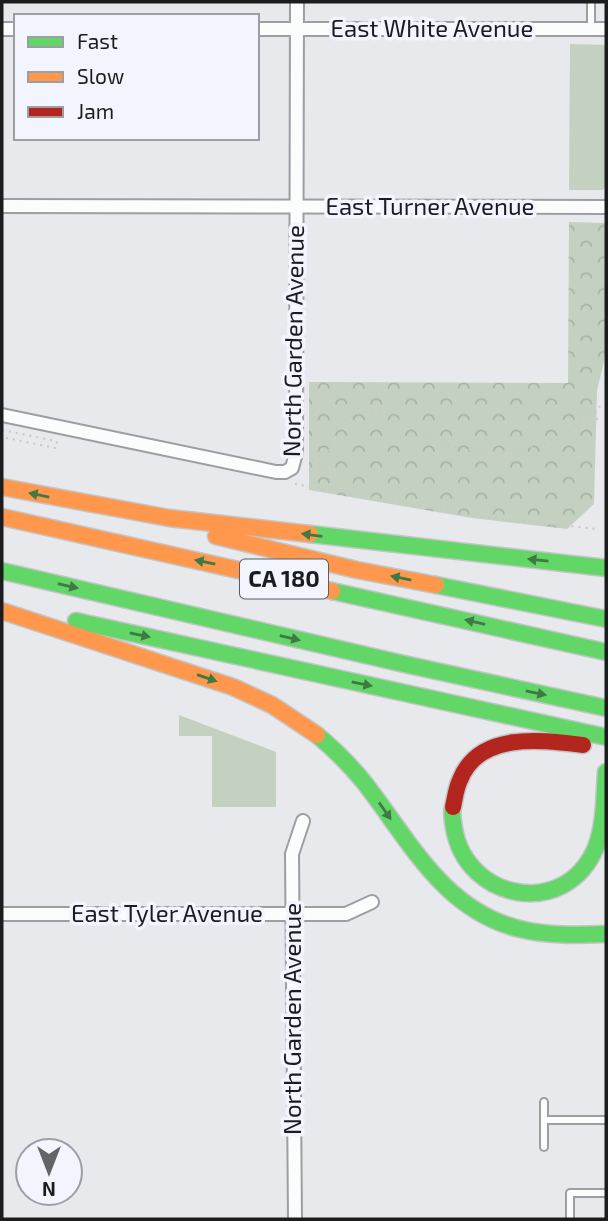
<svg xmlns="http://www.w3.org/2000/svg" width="608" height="1221" font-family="'Exo 2',sans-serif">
<defs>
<pattern id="park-crowns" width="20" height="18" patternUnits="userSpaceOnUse" patternTransform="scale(1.75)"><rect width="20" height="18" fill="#c4d1c0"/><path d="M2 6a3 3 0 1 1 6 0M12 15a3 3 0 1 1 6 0" fill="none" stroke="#a8b3a5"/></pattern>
</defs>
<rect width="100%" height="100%" fill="#e7e9ed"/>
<g fill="#c4d1c0">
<polygon points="570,44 606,45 606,187 603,190 569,190"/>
<polygon points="179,715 276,752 276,807 212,807 212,736 179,736"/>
</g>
<polygon fill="url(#park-crowns)" points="569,222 606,223 606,352 597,391 594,504 567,529 472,518 309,490 309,382 568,383"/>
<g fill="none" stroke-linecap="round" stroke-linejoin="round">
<g stroke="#9d9ea1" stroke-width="10">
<g id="lane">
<polyline points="591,2 591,29"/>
<polyline points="544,1102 544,1147"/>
<polyline points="544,1120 606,1120"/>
<polyline points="570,1219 570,1193 606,1193"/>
</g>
</g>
<g stroke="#9d9ea1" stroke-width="16">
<g id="street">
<polyline points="2,29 16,29"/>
<polyline points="257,29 606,29"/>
<polyline points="2,206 606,207"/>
<polyline points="2,415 276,472 285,472 292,468 296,453 297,2"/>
<polyline points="2,914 346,914 372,902"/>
<polyline points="295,1219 292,854 303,821"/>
</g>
</g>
<g stroke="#c4c5c7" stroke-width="19">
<g id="fast">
<polyline points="310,534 606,568"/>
<polyline points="2,571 404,664 606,708"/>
<polyline points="436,585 606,619"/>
<polyline points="332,591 606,652"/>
<polyline points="76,621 606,737"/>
<path d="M317,735C334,749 349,764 363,781C409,839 442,910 520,929C548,936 577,935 606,934"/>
<path d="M453,807C451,814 453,821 454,828C466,901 566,920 596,847C605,823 604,797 606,772"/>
</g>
</g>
<g stroke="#c4c5c7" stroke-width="19">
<g id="slow">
<polyline points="2,487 169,518 310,534"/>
<polyline points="2,517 332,591"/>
<polyline points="216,536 357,570 436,585"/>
<polyline points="2,611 233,687 272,705 317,735"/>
</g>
</g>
<g stroke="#c4c5c7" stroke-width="19">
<path id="jam" d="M453,807C455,798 456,788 460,780C479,731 542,740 583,745"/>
</g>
<g stroke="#c7c8c9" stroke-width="2" stroke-dasharray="2 5" stroke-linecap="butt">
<circle cx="588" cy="418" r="9"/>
<polyline points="595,413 600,406"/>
<polyline points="2,430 56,441 58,445 55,448 2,437"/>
<polyline points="312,460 326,468 334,491"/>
<path d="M329,472C323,442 342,408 377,412C396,414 412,430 429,438C475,459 540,457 581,423"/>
<polyline points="295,484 473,516 597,529"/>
</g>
<use href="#lane" stroke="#fbfcfc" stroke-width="6"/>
<use href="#street" stroke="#fbfcfc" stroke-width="12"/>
<use href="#fast" stroke="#63d668" stroke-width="16"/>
<use href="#slow" stroke="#ff974d" stroke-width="16"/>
<use href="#jam" stroke="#b3261e" stroke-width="16"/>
</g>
<defs><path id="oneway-solid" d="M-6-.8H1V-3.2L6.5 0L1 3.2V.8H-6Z" transform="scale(1.75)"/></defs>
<g fill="#3f7943">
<use href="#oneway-solid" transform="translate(39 495) rotate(-168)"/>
<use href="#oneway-solid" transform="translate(312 535) rotate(-173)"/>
<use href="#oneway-solid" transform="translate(538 560) rotate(-174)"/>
<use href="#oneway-solid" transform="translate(205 562) rotate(-168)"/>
<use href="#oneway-solid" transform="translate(401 578) rotate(-169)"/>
<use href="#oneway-solid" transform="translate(68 586) rotate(13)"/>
<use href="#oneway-solid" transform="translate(475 622) rotate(-167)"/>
<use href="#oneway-solid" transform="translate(140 635) rotate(12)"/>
<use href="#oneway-solid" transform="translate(290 638) rotate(13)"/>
<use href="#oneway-solid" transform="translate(207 678) rotate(19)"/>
<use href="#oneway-solid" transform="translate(362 684) rotate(12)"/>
<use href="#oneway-solid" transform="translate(536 693) rotate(12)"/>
<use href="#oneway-solid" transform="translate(385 811) rotate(55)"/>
</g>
<g text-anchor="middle" stroke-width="7" stroke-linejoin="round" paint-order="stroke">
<rect fill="#f2f5fd" stroke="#5c5d61" stroke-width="2" x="240" y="559.5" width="88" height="39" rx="5"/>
<g font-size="23" font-weight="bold" fill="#1b1c1e">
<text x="284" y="587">CA 180</text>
</g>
<g font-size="24" fill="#1b1c1e" stroke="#f2f5fd">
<text x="432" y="37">East White Avenue</text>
<text x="430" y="215">East Turner Avenue</text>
<text transform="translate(294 341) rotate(-89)" y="8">North Garden Avenue</text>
<text x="167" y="922">East Tyler Avenue</text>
<text transform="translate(293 1019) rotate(-90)" y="8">North Garden Avenue</text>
</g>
</g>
<rect width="608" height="1221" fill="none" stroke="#1b1c1e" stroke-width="7"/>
<rect x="14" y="14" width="245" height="126" fill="#f2f5fd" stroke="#9c9ea4" stroke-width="2"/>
<rect x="28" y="37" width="35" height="10" fill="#63d668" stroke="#9c9ea4" stroke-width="2"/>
<text x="77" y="49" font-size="21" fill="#1b1c1e">Fast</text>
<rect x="28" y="72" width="35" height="10" fill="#ff974d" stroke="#9c9ea4" stroke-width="2"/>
<text x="77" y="84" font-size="21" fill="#1b1c1e">Slow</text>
<rect x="28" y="107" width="35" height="10" fill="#b3261e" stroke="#9c9ea4" stroke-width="2"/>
<text x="77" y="119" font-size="21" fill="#1b1c1e">Jam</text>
<g transform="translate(49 1172) rotate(180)"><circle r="33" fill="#f2f5fd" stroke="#9c9ea4" stroke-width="2"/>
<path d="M0-5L12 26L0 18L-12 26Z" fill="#626466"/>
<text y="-10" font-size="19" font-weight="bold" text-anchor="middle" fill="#1b1c1e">N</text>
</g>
</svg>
